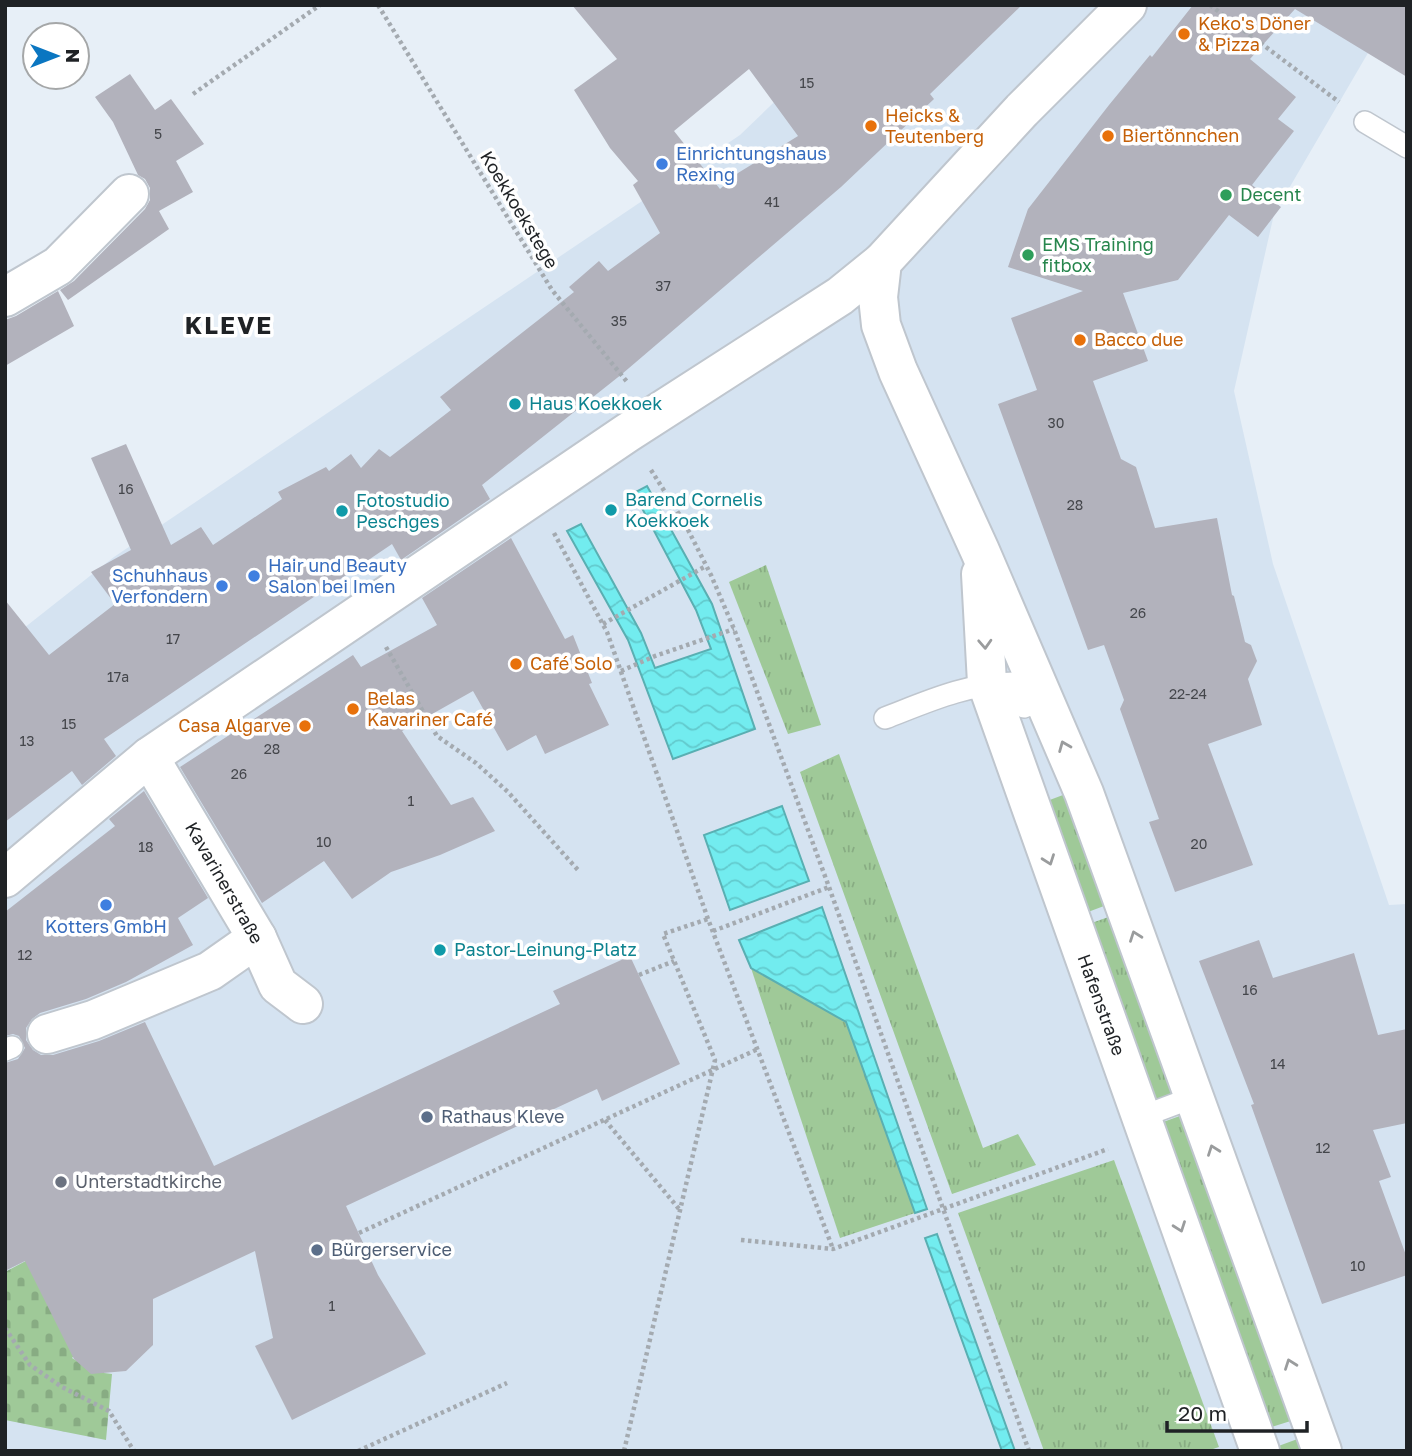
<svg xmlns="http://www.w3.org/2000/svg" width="1412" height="1456" font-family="'Golos Text',sans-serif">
<defs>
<pattern id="grass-tufts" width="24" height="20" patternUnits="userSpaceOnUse" patternTransform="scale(1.75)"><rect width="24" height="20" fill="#9fc998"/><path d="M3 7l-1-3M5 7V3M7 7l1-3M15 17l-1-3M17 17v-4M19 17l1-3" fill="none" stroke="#88ac83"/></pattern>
<pattern id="cemetery-stones" width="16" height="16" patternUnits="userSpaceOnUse" patternTransform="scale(1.75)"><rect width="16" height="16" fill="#9fc998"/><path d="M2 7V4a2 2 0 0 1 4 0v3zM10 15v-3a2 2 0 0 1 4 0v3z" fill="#88ac83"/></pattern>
<pattern id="water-waves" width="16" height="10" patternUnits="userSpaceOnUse" patternTransform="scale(1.75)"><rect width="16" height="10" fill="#72ecef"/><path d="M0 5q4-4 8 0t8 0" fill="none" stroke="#62cacd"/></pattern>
</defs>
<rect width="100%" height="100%" fill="#e7eff7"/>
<polygon fill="#d5e3f1" points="875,5 1396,5 1274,214 1234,391 1273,564 1389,905 1407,904 1407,1451 5,1451 5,643 114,557 740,135"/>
<g fill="url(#grass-tufts)">
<polygon points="766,565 821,725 788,734 729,582"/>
<polygon points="839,754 983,1148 1018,1134 1036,1165 952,1194 800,772"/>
<polygon points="1071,792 1112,903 1080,915 1039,804"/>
<polygon points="1117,914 1177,1080 1170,1097 1146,1104 1083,926"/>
<polygon points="751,968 846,1022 915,1213 840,1238"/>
<polygon points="1188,1113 1297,1419 1265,1429 1155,1125"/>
<polygon points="1114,1160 1219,1447 1207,1451 1044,1451 958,1213"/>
<polygon points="1303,1437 1308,1451 1274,1451 1273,1448"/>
</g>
<polygon fill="url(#cemetery-stones)" points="37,1255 80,1349 72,1358 77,1361 104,1361 104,1373 112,1374 106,1440 5,1420 5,1272"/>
<g fill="url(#water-waves)" stroke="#59afb2" stroke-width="2">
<polygon points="647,486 712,604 755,729 673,759 628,640 567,531 581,524 641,633 655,668 711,649 696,610 634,493"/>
<polygon points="782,806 809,881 730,910 704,835"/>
<polygon points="822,907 927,1209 915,1213 846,1022 751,968 739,940"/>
<polygon points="937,1234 1015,1451 1002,1451 925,1238"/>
</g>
<g fill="#b2b2bc" fill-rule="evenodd">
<path d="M572,5H1022L930,94L934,99L841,187L622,374L482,485L490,499L401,560L392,544L104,739L116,756L82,785L72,771L5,822V600L49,655L115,604L91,572L131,550L91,458L126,444L171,545L201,527L213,545L282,499L278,492L326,467L329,471L351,454L361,468L379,449L390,457L451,410L440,397L574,292L569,287L599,261L608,271L660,233L633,185L638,181L610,148L574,90L617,59ZM749,69L798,136L738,173L720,189L674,131Z"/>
<polygon points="1193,5 1407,5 1407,77 1295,9 1250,59 1296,97 1278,119 1294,131 1252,185 1281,207 1258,237 1229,215 1178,280 1123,293 1148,361 1093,381 1121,459 1136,467 1155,528 1217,518 1232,595 1234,596 1245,642 1251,645 1257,661 1248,679 1262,725 1208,744 1253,865 1175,892 1149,822 1159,819 1120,709 1124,700 1104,645 1088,650 998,404 1037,390 1011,318 1083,291 1008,267 1028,209 1109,105 1150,55 1152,57"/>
<polygon points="130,74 155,110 171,99 204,144 176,161 193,192 159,211 169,229 68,300 60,290 74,281 145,209 150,200 150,188 145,179 138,175 113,122 95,97"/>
<polygon points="58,291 74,326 5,366 5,320 16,316"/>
<polygon points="511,538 565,639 573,635 592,683 589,684 609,725 545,754 536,735 507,751 473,691 402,731 451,805 473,797 495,831 440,855 391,872 352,899 324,861 262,903 180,767 353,655 361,667 437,625 422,598"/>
<polygon points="144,791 208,898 178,918 193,945 126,982 86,999 40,1013 32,1019 26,1028 26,1040 33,1050 41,1055 53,1055 99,1041 145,1022 214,1166 560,1004 553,991 630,956 680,1064 602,1101 597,1089 346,1206 378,1275 426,1354 292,1420 255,1346 273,1338 255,1251 153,1299 153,1345 126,1371 91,1374 74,1359 25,1261 5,1271 5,1063 18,1059 25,1048 19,1036 13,1034 5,1036 5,912 115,826 109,819"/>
<polygon points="1259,940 1273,978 1354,953 1378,1035 1407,1029 1407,1123 1373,1130 1391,1177 1379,1181 1407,1258 1407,1275 1322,1304 1251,1105 1254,1104 1199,961"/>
</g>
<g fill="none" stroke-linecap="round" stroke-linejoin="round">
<g stroke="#bfc6ce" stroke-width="24">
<g id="lane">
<polyline points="1365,122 1407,147"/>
<path d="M885,718C929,701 965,684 1014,683L1024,707L1045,698"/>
<polyline points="5,1050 12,1047"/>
<polyline points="1141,1117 1194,1097"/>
</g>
</g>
<g stroke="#bfc6ce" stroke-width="42">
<g id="street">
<polyline points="5,297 58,266 129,194"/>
<polyline points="149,757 257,938 278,985 303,1004"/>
<polyline points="5,878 149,757 627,433 840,296 882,262"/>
<polyline points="47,1034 93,1020 210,971 257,938"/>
</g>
</g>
<g stroke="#bfc6ce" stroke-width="42">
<g id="secondary">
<polyline points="1127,5 1022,110 882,262 878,297 881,325 898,371 980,551 1084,793 1322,1451"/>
<polyline points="981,574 987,683 1260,1451"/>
</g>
</g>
<g stroke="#a4aab0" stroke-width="4.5" stroke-dasharray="3.5 3.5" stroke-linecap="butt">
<polyline points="378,5 552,290 628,383"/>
<polyline points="1210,5 1339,102"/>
<polyline points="193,94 320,5"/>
<polyline points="651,470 684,522 711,575 734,629 829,887 1029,1451"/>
<polyline points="554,533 607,632 708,919 833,1249"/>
<polyline points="603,624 706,566"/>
<polyline points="386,647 437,736 476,763 508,792 578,870"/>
<polyline points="621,671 655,656 734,629"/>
<polyline points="713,931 829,887"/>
<polyline points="639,975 674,961"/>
<polyline points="605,1120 679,1209"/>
<polyline points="359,1233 758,1049"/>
<polyline points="741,1240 833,1249 1108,1149"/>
<polyline points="5,1328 30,1365 62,1387 109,1411 134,1451"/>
<polyline points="358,1451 507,1383"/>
<polyline points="624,1451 715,1060 663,934 708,919"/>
</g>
<use href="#lane" stroke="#fff" stroke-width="21"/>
<use href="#street" stroke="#fff" stroke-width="38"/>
<use href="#secondary" stroke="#fff" stroke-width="38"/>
</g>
<defs><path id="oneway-chevron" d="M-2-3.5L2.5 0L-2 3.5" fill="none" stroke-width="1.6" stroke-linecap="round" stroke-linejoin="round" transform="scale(1.75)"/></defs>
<g stroke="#9a9c9d">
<use href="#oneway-chevron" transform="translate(985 644) rotate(87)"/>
<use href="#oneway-chevron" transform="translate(1064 746) rotate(-112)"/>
<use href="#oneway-chevron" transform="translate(1049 860) rotate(70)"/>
<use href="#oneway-chevron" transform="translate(1135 936) rotate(-110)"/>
<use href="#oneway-chevron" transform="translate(1213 1150) rotate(-110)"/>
<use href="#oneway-chevron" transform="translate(1180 1227) rotate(70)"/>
<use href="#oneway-chevron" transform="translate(1290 1364) rotate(-110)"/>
</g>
<g fill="#e8710a" stroke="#fff" stroke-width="2.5">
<circle cx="1184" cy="34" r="7"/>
<circle cx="871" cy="126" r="7"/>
<circle cx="1108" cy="136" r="7"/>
<circle cx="1080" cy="340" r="7"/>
<circle cx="516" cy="664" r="7"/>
<circle cx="353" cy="709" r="7"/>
<circle cx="305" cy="726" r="7"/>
</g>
<g fill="#3f7fe0" stroke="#fff" stroke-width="2.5">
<circle cx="662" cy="164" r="7"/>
<circle cx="254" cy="576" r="7"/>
<circle cx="222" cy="586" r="7"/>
<circle cx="106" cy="905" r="7"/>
</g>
<g fill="#2e9e5b" stroke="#fff" stroke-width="2.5">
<circle cx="1226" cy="195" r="7"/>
<circle cx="1028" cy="255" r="7"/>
</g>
<g fill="#0f9aa8" stroke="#fff" stroke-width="2.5">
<circle cx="515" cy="404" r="7"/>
<circle cx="611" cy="510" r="7"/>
<circle cx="342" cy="511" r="7"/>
<circle cx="440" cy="950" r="7"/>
</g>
<g fill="#5c6f8a" stroke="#fff" stroke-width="2.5">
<circle cx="427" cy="1117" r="7"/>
<circle cx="317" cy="1250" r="7"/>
</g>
<circle fill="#6b7280" stroke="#fff" stroke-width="2.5" cx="61" cy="1182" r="7"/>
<g text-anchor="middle" stroke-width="7" stroke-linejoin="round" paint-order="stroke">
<g font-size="14" fill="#44464b">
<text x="807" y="88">15</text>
<text x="158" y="139">5</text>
<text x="772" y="207">41</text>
<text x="663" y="291">37</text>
<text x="619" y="326">35</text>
<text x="1056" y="428">30</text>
<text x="126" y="494">16</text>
<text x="1075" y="510">28</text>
<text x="1138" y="618">26</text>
<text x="173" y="644">17</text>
<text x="118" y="682">17a</text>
<text x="1188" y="699">22-24</text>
<text x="69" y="729">15</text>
<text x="27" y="746">13</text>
<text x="272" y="754">28</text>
<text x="239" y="779">26</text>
<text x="411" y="806">1</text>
<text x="324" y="847">10</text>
<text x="1199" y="849">20</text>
<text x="146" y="852">18</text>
<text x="25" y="960">12</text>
<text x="1250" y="995">16</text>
<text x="1278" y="1069">14</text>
<text x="1323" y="1153">12</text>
<text x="1358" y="1271">10</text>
<text x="332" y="1311">1</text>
</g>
<g font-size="18" fill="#c56008" stroke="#fff" text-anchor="start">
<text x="1198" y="30">Keko's Döner<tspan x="1198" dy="21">&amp; Pizza</tspan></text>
<text x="885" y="122">Heicks &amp;<tspan x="885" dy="21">Teutenberg</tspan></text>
<text x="1122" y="142">Biertönnchen</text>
<text x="1094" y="346">Bacco due</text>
<text x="530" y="670">Café Solo</text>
<text x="367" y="705">Belas<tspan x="367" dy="21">Kavariner Café</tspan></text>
<text x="291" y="732" text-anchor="end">Casa Algarve</text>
</g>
<g font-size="18" fill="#366cbe" stroke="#fff" text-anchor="start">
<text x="676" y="160">Einrichtungshaus<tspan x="676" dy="21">Rexing</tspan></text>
<text x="268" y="572">Hair und Beauty<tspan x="268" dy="21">Salon bei Imen</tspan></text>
<text x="208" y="582" text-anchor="end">Schuhhaus<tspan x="208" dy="21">Verfondern</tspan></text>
<text x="106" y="933" text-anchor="middle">Kotters GmbH</text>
</g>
<g font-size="18" fill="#27864d" stroke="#fff" text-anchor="start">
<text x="1240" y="201">Decent</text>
<text x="1042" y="251">EMS Training<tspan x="1042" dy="21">fitbox</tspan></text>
</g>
<g font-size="18" fill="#1f2225" stroke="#fff">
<text transform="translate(519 210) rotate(59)" y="6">Koekkoekstege</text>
<text transform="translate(224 883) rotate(60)" y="6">Kavarinerstraße</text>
<text transform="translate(1101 1005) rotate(70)" y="6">Hafenstraße</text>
</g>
<g font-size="18" fill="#0d838f" stroke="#fff" text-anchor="start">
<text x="529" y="410">Haus Koekkoek</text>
<text x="625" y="506">Barend Cornelis<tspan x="625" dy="21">Koekkoek</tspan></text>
<text x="356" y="507">Fotostudio<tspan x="356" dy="21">Peschges</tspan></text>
<text x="454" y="956">Pastor-Leinung-Platz</text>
</g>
<g font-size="18" fill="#4e5e75" stroke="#fff" text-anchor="start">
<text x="441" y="1123">Rathaus Kleve</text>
<text x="331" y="1256">Bürgerservice</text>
</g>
<g font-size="18" fill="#5b616d" stroke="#fff" text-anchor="start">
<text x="75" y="1188">Unterstadtkirche</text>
</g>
<g font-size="24" font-weight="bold" letter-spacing="2" fill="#1f2225" stroke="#fff">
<text x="229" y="334">KLEVE</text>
</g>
</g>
<rect width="1412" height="1456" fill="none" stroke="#1f2225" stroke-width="14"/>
<g transform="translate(56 56) rotate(90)"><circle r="33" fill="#ffffff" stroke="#a5a7a8" stroke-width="2"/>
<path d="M0-5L12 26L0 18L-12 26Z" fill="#0a76c1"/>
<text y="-10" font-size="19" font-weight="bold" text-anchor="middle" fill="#1f2225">N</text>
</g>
<path d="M1167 1421v10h140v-10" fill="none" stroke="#1f2225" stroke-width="3.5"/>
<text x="1178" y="1421" font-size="21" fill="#1f2225" stroke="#ffffff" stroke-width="5" paint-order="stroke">20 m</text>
</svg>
